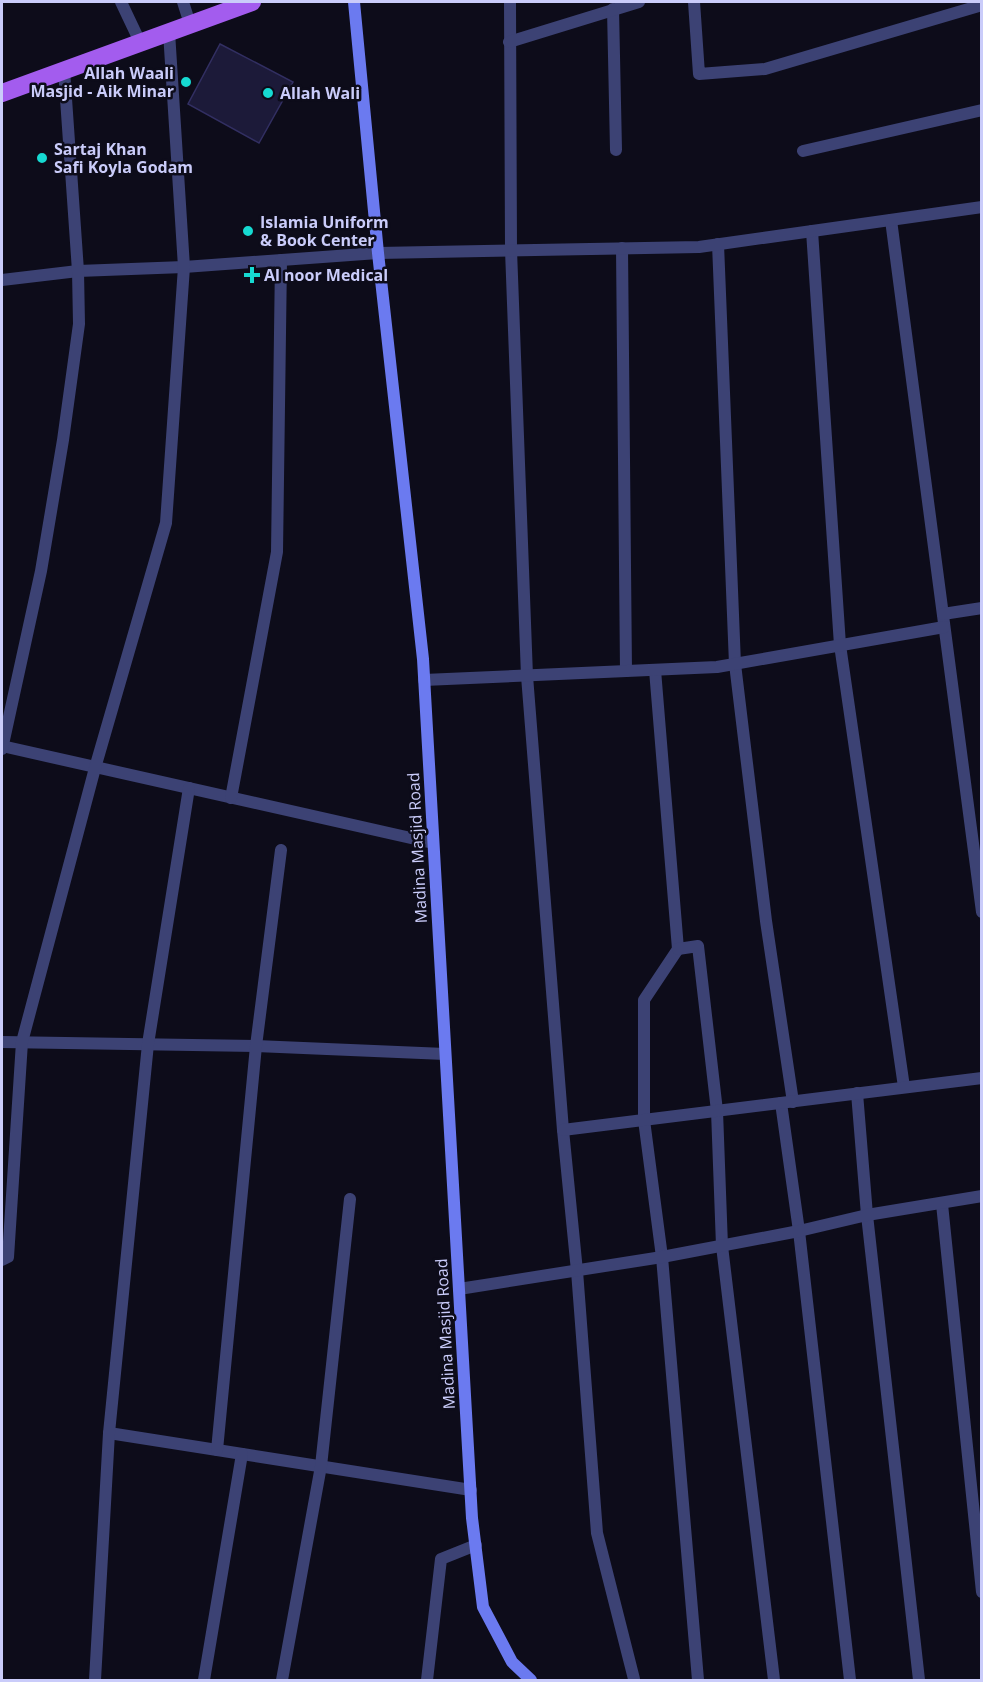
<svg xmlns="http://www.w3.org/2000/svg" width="983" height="1682" font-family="'Open Sans',sans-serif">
<rect width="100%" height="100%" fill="#0d0c1a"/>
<polygon fill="#1c1a39" stroke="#322f62" stroke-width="1.5" points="220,44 293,82 259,143 188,104"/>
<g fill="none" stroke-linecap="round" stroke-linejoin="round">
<g stroke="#3c4274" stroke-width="12">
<polyline points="121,2 140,42"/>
<polyline points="183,2 190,24"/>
<polyline points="510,2 511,250 527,676 563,1130 577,1271 597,1533 634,1679"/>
<polyline points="694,2 699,74 765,69 982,5"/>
<polyline points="613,9 616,150"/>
<polyline points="509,42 639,2"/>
<polyline points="803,151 982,110"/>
<polyline points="891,220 982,912"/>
<polyline points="812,231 840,645 904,1087"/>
<polyline points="718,244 735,664 766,921 793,1102"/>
<polyline points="622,248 626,671"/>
<polyline points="2,280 78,271 184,267 378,253 699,247 982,207"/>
<polyline points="943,614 982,608"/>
<polyline points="655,670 678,949 644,1000 644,1120 662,1257 698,1680"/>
<polyline points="424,680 717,667 944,627"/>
<polyline points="2,746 433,843"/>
<polyline points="2,749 41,571 63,440 79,324 78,271 64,70"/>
<polyline points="231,798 277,552 281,260"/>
<polyline points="678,949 698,946 717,1111 722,1246 774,1680"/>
<polyline points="2,1042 256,1046 445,1054"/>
<polyline points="857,1093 867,1215 919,1680"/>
<polyline points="781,1103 799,1231 850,1680"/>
<polyline points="563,1130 982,1078"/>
<polyline points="942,1204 982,1592"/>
<polyline points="2,1260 8,1257 22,1042 95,768 166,523 184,267 169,32"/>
<polyline points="459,1289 662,1257 799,1231 867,1215 982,1196"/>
<polyline points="109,1433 471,1490"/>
<polyline points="217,1450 256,1046 281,850"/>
<polyline points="95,1680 109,1433 148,1044 189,788"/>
<polyline points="204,1680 242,1454"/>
<polyline points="282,1680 321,1466 350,1199"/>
<polyline points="427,1680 441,1559 476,1545"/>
</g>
<polyline stroke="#6b7af0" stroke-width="12" points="354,2 378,253 423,659 472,1518 483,1607 512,1662 531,1680"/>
<polyline stroke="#a35cee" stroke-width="18" points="2,93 252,2"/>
</g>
<g fill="#16dad2" stroke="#0d0c1a" stroke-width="2">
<circle cx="186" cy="82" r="6"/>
<circle cx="268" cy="93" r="6"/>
<circle cx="42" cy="158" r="6"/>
<circle cx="248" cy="231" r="6"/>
<path d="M249 266h6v6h6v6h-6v6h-6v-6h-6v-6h6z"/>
</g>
<g text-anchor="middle" stroke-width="5" stroke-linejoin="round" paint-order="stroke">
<g font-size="16" font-weight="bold" fill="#caccfa" stroke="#0d0c1a" text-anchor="start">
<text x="174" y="79" text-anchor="end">Allah Waali<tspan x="174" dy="18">Masjid - Aik Minar</tspan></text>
<text x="280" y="99">Allah Wali</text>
<text x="54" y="155">Sartaj Khan<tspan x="54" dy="18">Safi Koyla Godam</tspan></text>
<text x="260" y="228">Islamia Uniform<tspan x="260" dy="18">&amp; Book Center</tspan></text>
<text x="264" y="281">Al noor Medical</text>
</g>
<g font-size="16" fill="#caccfa" stroke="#0d0c1a">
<text transform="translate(417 848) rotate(-93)" y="6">Madina Masjid Road</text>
<text transform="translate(445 1334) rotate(-93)" y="6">Madina Masjid Road</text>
</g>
</g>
<rect width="983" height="1682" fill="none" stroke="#caccfa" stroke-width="6"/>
</svg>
